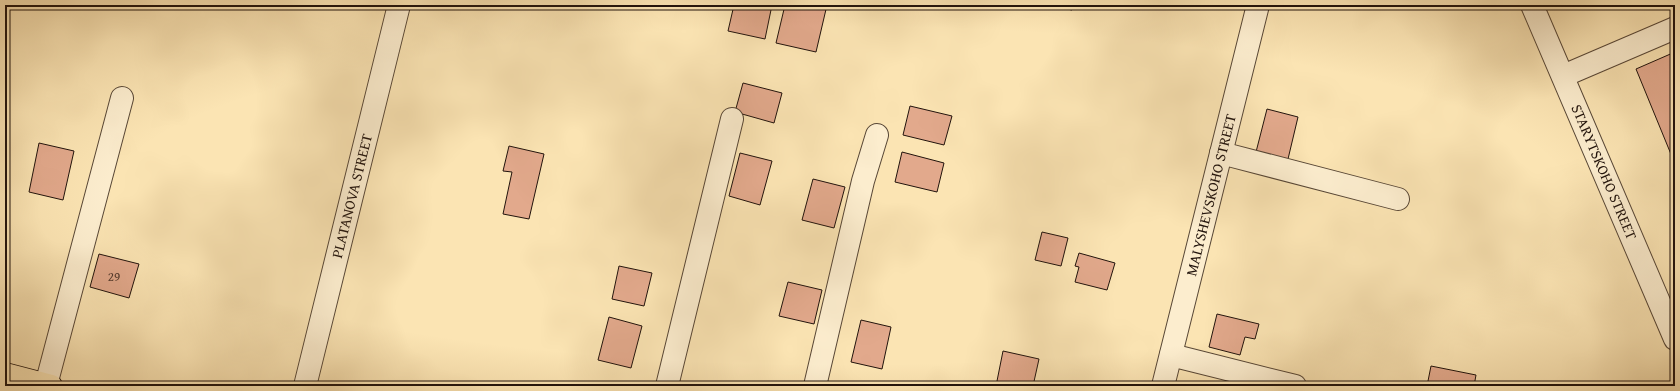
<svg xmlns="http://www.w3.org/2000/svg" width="1680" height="391" font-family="'Gentium Book Plus',serif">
<rect width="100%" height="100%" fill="#fbe4b3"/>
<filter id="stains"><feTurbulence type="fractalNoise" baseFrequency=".005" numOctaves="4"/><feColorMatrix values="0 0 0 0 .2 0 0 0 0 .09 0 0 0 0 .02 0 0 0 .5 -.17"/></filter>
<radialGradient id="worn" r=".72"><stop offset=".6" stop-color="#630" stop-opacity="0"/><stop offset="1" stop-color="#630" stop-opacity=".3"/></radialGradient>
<g fill="#e2a98c" stroke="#21130c">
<polygon points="734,5 772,5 765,39 728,31"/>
<polygon points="785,5 827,5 816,52 776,43"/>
<polygon points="1046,5 1073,5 1072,10"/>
<polygon points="1675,52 1675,164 1636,69"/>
<polygon points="743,83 782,93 774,123 735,112"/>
<polygon points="910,106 952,116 944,145 903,135"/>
<polygon points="1267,109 1298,117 1288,159 1256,152"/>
<polygon points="39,143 74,151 63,200 29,192"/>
<polygon points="509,146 544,154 529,219 503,214 512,172 503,171"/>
<polygon points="902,152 944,163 937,192 895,182"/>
<polygon points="740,153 772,161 760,205 729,196"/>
<polygon points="813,179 845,187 834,228 802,220"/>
<polygon points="1042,232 1068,238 1061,266 1035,260"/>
<polygon points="1079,253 1115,263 1107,290 1075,282 1079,267 1075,266"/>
<polygon points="99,254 139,264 129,298 90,287"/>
<polygon points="619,266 652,273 644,306 612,299"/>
<polygon points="788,282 822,290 814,324 779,316"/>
<polygon points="1217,314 1259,324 1255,339 1245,337 1240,355 1209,347"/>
<polygon points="609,317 642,326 631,368 598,360"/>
<polygon points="861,320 891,327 882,369 851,362"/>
<polygon points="1003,351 1039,359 1033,386 996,386"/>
<polygon points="1431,366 1476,375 1474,386 1427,386"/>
<polygon points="882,383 895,386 882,386"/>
</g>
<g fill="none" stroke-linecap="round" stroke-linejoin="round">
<g stroke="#584736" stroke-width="24">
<g id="minor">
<polyline points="1532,5 1675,339"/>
<polyline points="1563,76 1675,28"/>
<polyline points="1221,153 1398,199"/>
<polyline points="1171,355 1295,386"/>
<polyline points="46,385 122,98"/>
<polyline points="305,386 399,5"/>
<polyline points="667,386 732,119"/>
<polyline points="815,386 863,181 877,135"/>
<polyline points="1163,386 1258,5"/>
</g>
</g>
<g stroke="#21130c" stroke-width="24">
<polyline id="major" points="5,374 51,386"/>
</g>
<use href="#minor" stroke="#fcedce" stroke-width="22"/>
<use href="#major" stroke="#fbe4b3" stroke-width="22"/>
</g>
<g text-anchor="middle" stroke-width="3" stroke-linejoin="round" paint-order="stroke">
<g font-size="13" fill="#51382c">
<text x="114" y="281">29</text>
</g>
<g font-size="15" fill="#21130c" stroke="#fcedce">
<text transform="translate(1604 172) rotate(67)" y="5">STARYTSKOHO STREET</text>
<text transform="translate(1211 195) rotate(-76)" y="5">MALYSHEVSKOHO STREET</text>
<text transform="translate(352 196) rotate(-76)" y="5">PLATANOVA STREET</text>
</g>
</g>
<rect width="1680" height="391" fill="none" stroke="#fbe4b3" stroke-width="20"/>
<rect x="6" y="6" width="1668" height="379" fill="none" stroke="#21130c" stroke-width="2"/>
<rect x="10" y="10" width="1660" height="371" fill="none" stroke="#21130c"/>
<rect width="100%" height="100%" filter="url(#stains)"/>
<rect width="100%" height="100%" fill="url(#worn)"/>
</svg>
